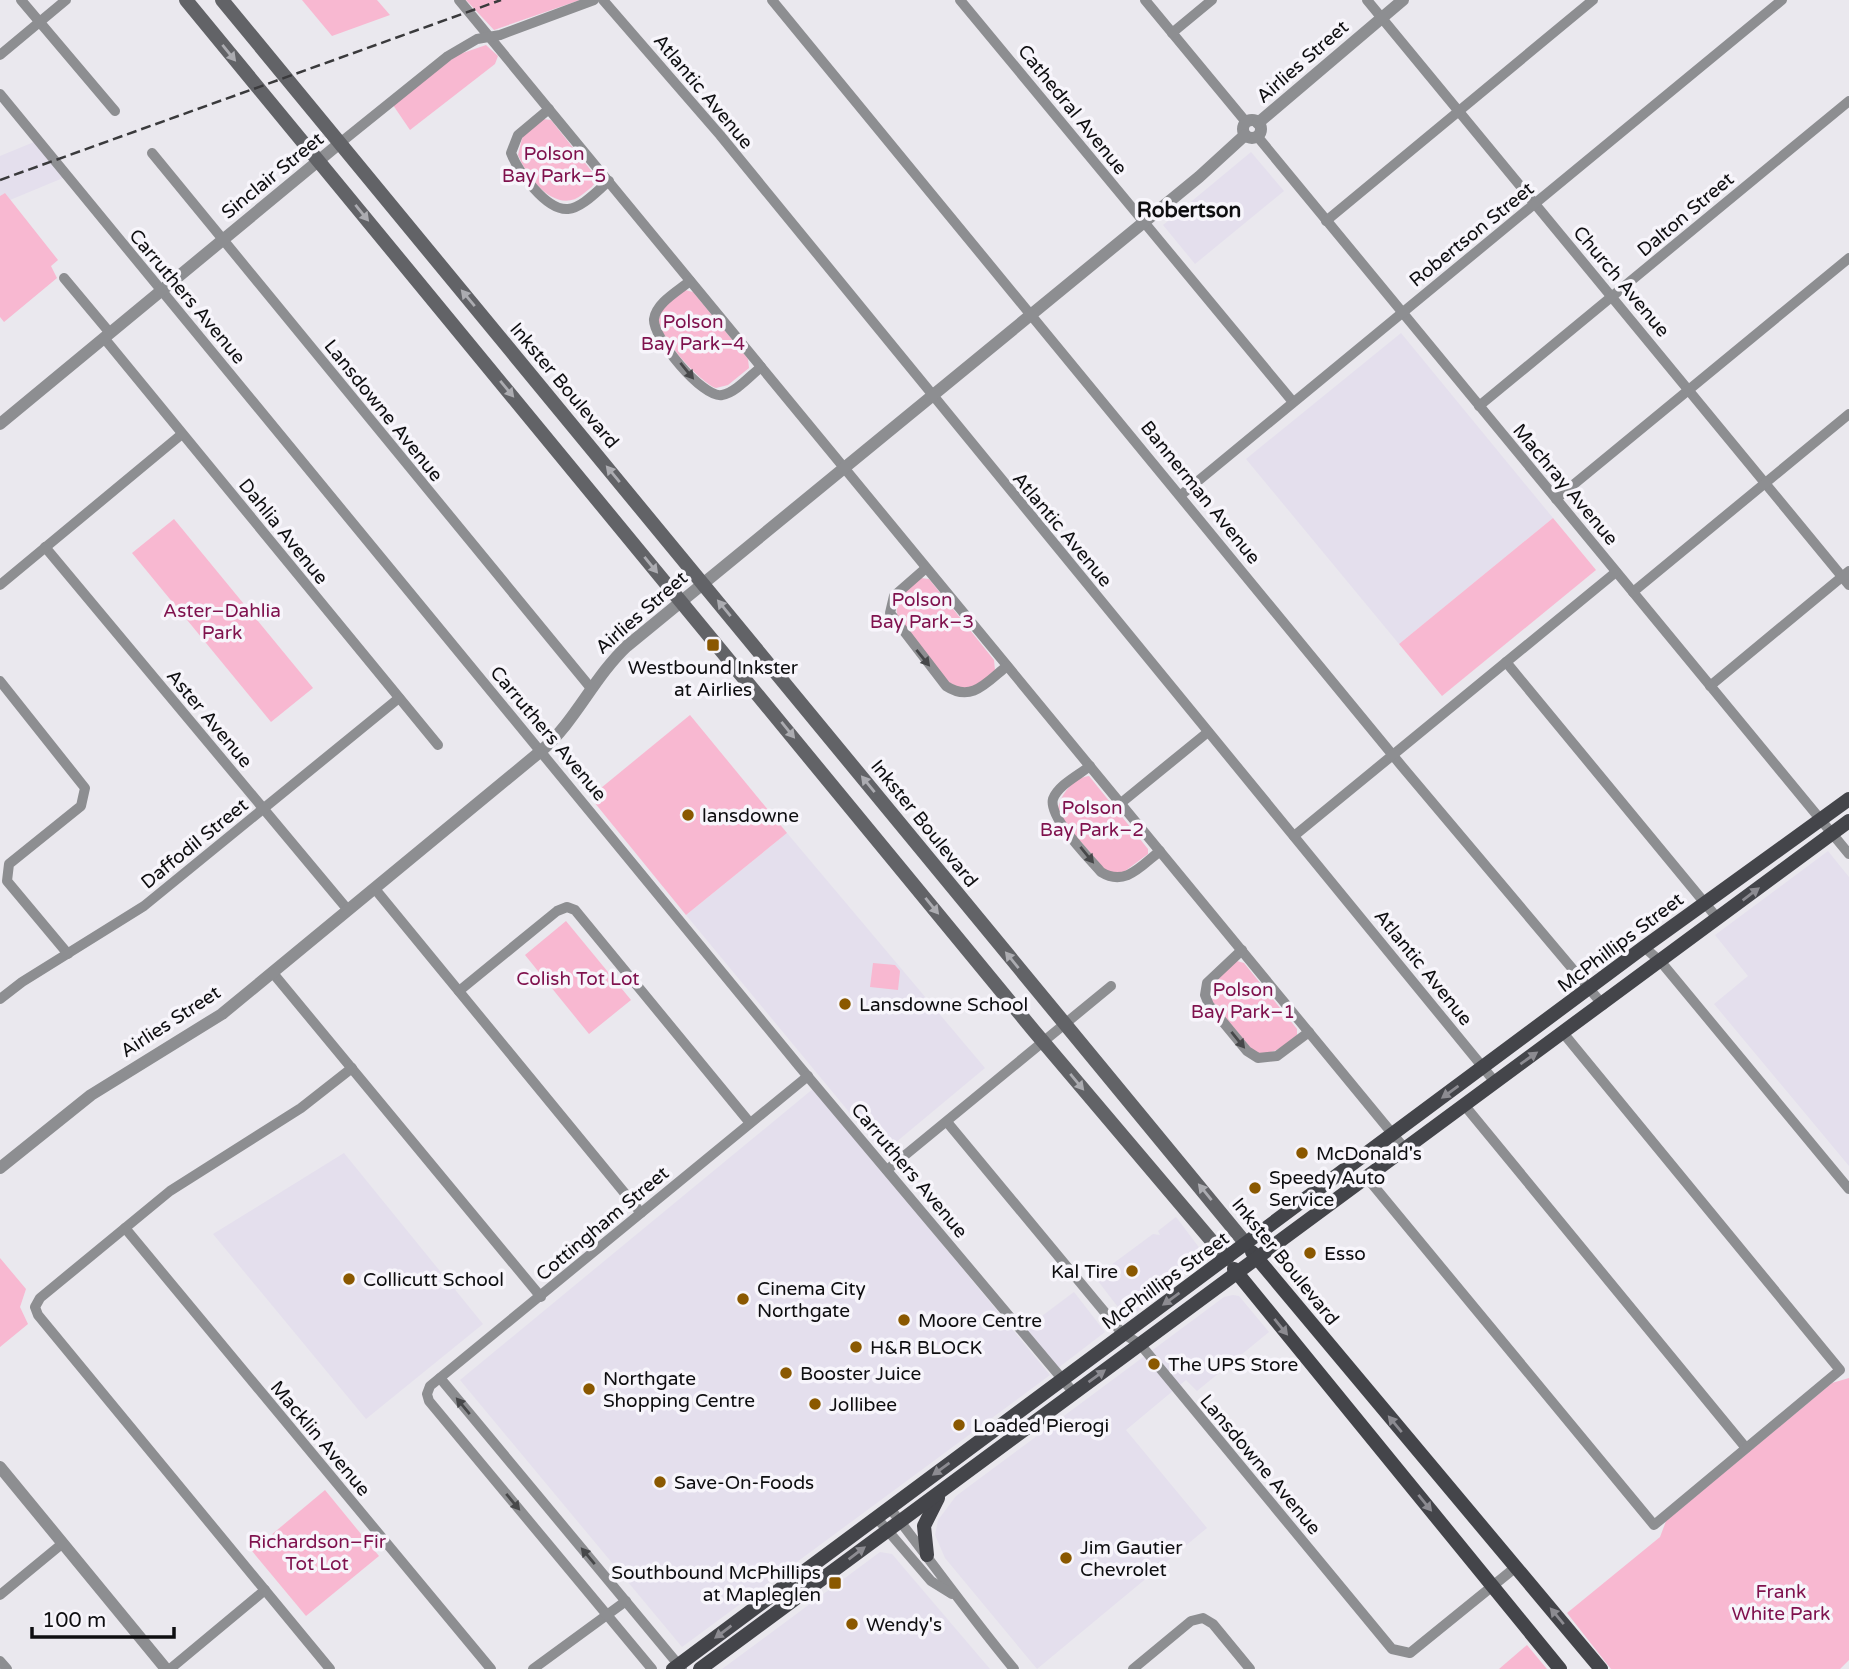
<svg xmlns="http://www.w3.org/2000/svg" width="1849" height="1669" font-family="'Varela Round',sans-serif">
<rect width="100%" height="100%" fill="#eae8ee"/>
<g fill="#e4dfed">
<polygon points="34,142 63,178 10,200 5,193 0,196 0,156"/>
<polygon points="1251,152 1284,191 1195,264 1163,225"/>
<polygon points="1401,333 1553,518 1399,644 1246,459"/>
<polygon points="787,833 985,1068 883,1153 686,915"/>
<polygon points="1828,851 1849,877 1849,1166 1714,1004 1748,976 1715,935"/>
<polygon points="814,1088 1050,1375 682,1647 460,1380"/>
<polygon points="344,1153 483,1324 366,1419 213,1234"/>
<polygon points="1176,1217 1207,1258 1127,1319 1095,1277 1153,1234 1160,1235 1158,1231"/>
<polygon points="1074,1292 1105,1332 1058,1368 1026,1328"/>
<polygon points="1233,1295 1239,1296 1269,1332 1197,1391 1186,1380 1126,1430 1207,1528 1037,1669 945,1558 935,1535 938,1520 956,1496 1224,1297"/>
<polygon points="880,1552 892,1554 990,1669 722,1669"/>
</g>
<g fill="#f8b8d1">
<polygon points="302,0 377,0 390,15 332,36"/>
<polygon points="466,0 580,0 494,30"/>
<polygon points="486,45 498,56 495,64 410,130 393,105 457,55"/>
<path d="M543,119L551,120L597,178C595,186 589,189 583,194C557,216 528,179 518,155L523,135Z"/>
<polygon points="5,193 58,260 51,266 57,278 4,322 0,317 0,196"/>
<path d="M685,290L693,292L748,359L749,368L728,385L716,388C702,384 655,334 659,318C662,305 675,298 685,290Z"/>
<polygon points="1553,518 1596,570 1442,696 1399,644"/>
<polygon points="174,519 313,688 271,722 132,553"/>
<path d="M921,578L929,579L994,660L995,670L975,687L963,690L948,682L900,623C890,600 905,592 921,578Z"/>
<polygon points="690,715 787,833 686,915 590,797"/>
<path d="M1089,776L1148,849V854L1121,874L1106,871L1063,821L1058,809C1060,795 1074,777 1089,776Z"/>
<polygon points="566,921 631,1000 589,1034 525,955"/>
<path d="M1237,961L1244,963L1297,1029V1035C1283,1046 1273,1057 1254,1052L1212,1001L1214,981Z"/>
<polygon points="873,963 895,965 900,971 898,990 870,987"/>
<polygon points="0,1258 26,1289 20,1307 28,1324 0,1347"/>
<polygon points="1849,1378 1849,1660 1840,1669 1611,1669 1567,1613 1660,1537 1666,1521 1832,1383"/>
<polygon points="325,1490 379,1556 306,1616 252,1551"/>
<polygon points="1527,1645 1547,1669 1499,1669"/>
</g>
<g fill="none" stroke-linecap="round" stroke-linejoin="round">
<g stroke="#8d8e91" stroke-width="10">
<polyline points="21,0 115,111"/>
<polyline points="459,0 1405,1149"/>
<polyline points="603,0 720,135 1495,1082"/>
<polyline points="772,0 1400,764 1603,1005"/>
<polyline points="960,0 1293,402"/>
<polyline points="1145,0 1246,122"/>
<polyline points="1367,0 1849,585"/>
<polyline points="1172,33 1212,0"/>
<polyline points="0,55 66,0"/>
<polyline points="0,94 799,1066 1074,1393"/>
<path d="M549,109L518,135L511,153C518,171 546,211 568,209C582,208 598,190 609,181"/>
<polyline points="1257,136 1849,854"/>
<polyline points="340,143 448,56 477,39 500,35 594,0"/>
<polyline points="152,153 590,687"/>
<polyline points="1326,221 1593,0"/>
<polyline points="64,278 110,333"/>
<path d="M690,281C678,291 656,303 654,319C652,337 703,399 722,395C735,393 750,376 761,367"/>
<polyline points="104,338 438,745"/>
<polyline points="1479,406 1849,101"/>
<polyline points="1181,495 1782,0"/>
<polyline points="1556,499 1849,258"/>
<polyline points="45,547 348,910"/>
<path d="M926,568L894,596L890,613L946,686C972,703 987,682 1007,666"/>
<polyline points="0,585 182,434"/>
<polyline points="1633,592 1849,414"/>
<polyline points="1506,662 1718,919"/>
<polyline points="0,681 85,788 81,806 9,864 7,881 68,954"/>
<polyline points="1710,686 1849,571"/>
<path d="M1090,766C1079,775 1058,785 1053,799C1048,817 1089,858 1101,872C1125,887 1141,866 1160,851"/>
<polyline points="1121,803 1208,732"/>
<polyline points="1294,836 1616,572"/>
<polyline points="375,889 641,1213"/>
<polyline points="1644,947 1661,962 1849,1189"/>
<polyline points="1242,950 1207,983 1205,995 1209,1005 1247,1051 1258,1058 1277,1056 1309,1032"/>
<polyline points="272,972 541,1297"/>
<polyline points="459,991 557,911 567,907 575,910 750,1123"/>
<polyline points="0,999 22,982 144,906 399,698"/>
<polyline points="1465,1106 1746,1448"/>
<polyline points="947,1122 1122,1333 1140,1344 1392,1649 1410,1653 1516,1567"/>
<polyline points="887,1170 1111,986"/>
<polyline points="1368,1179 1654,1525 1840,1370 1564,1034"/>
<polyline points="125,1228 491,1669"/>
<polyline points="440,1378 682,1669"/>
<path d="M889,1507C931,1561 970,1616 1014,1669"/>
<polyline points="876,1517 931,1581 952,1594"/>
<polyline points="0,1595 63,1543"/>
<polyline points="0,1661 7,1669"/>
<polyline points="170,1669 265,1590"/>
<polyline points="330,1669 38,1315 35,1307 40,1298 170,1191 301,1108 352,1068"/>
<polyline points="533,1669 626,1601"/>
<polyline points="652,1669 429,1401 427,1394 430,1386 808,1076"/>
<polyline points="1133,1669 1191,1621 1203,1618 1213,1624 1250,1669"/>
</g>
<g stroke="#8d8e91" stroke-width="12">
<circle cx="1252" cy="129" r="9"/>
<polyline points="1258,123 1403,0"/>
<polyline points="0,424 340,143"/>
<path d="M0,1168L91,1095L222,1014L541,751C576,721 593,678 627,646L1199,177L1245,135"/>
<polyline points="0,1467 166,1669"/>
</g>
<g stroke="#626367" stroke-width="14">
<polyline points="186,0 1034,1031 1227,1259"/>
<polyline points="222,0 1247,1245"/>
</g>
<g stroke="#44454a" stroke-width="14">
<polyline points="1252,1252 1601,1669"/>
<polyline points="1234,1269 1560,1669"/>
<polyline points="927,1555 924,1526 938,1498"/>
<polyline points="673,1669 1644,947 1849,799"/>
<polyline points="700,1669 1849,821"/>
</g>
<polyline stroke="#3a3a3c" stroke-width="2.5" stroke-dasharray="10 5" stroke-linecap="butt" points="0,180 501,0"/>
</g>
<defs><path id="oneway-solid" d="M-6-.8H1V-3.2L6.5 0L1 3.2V.8H-6Z" transform="scale(1.75)"/></defs>
<g fill="#acacb1">
<use href="#oneway-solid" transform="translate(229 53) rotate(51)"/>
<use href="#oneway-solid" transform="translate(362 213) rotate(51)"/>
<use href="#oneway-solid" transform="translate(468 298) rotate(-130)"/>
<use href="#oneway-solid" transform="translate(507 389) rotate(50)"/>
<use href="#oneway-solid" transform="translate(613 474) rotate(-130)"/>
<use href="#oneway-solid" transform="translate(651 565) rotate(51)"/>
<use href="#oneway-solid" transform="translate(724 608) rotate(-129)"/>
<use href="#oneway-solid" transform="translate(788 730) rotate(51)"/>
<use href="#oneway-solid" transform="translate(868 784) rotate(-129)"/>
<use href="#oneway-solid" transform="translate(932 906) rotate(51)"/>
<use href="#oneway-solid" transform="translate(1012 960) rotate(-129)"/>
<use href="#oneway-solid" transform="translate(1077 1082) rotate(50)"/>
<use href="#oneway-solid" transform="translate(1205 1192) rotate(-129)"/>
</g>
<g fill="#47484a">
<use href="#oneway-solid" transform="translate(687 371) rotate(51)"/>
<use href="#oneway-solid" transform="translate(923 658) rotate(51)"/>
<use href="#oneway-solid" transform="translate(1087 855) rotate(51)"/>
<use href="#oneway-solid" transform="translate(1238 1040) rotate(51)"/>
<use href="#oneway-solid" transform="translate(463 1406) rotate(-130)"/>
<use href="#oneway-solid" transform="translate(513 1502) rotate(50)"/>
<use href="#oneway-solid" transform="translate(588 1556) rotate(-130)"/>
</g>
<g fill="#8c8b91">
<use href="#oneway-solid" transform="translate(1751 894) rotate(-37)"/>
<use href="#oneway-solid" transform="translate(1529 1058) rotate(-35)"/>
<use href="#oneway-solid" transform="translate(1450 1092) rotate(144)"/>
<use href="#oneway-solid" transform="translate(1171 1299) rotate(144)"/>
<use href="#oneway-solid" transform="translate(1281 1327) rotate(51)"/>
<use href="#oneway-solid" transform="translate(1097 1376) rotate(-36)"/>
<use href="#oneway-solid" transform="translate(1395 1424) rotate(-130)"/>
<use href="#oneway-solid" transform="translate(941 1469) rotate(144)"/>
<use href="#oneway-solid" transform="translate(1425 1503) rotate(51)"/>
<use href="#oneway-solid" transform="translate(857 1553) rotate(-37)"/>
<use href="#oneway-solid" transform="translate(1557 1616) rotate(-130)"/>
<use href="#oneway-solid" transform="translate(723 1632) rotate(143)"/>
</g>
<g fill="#8a5800" stroke="#f7f5fb" stroke-width="2.5">
<rect x="706" y="638" width="14" height="14" rx="3.5"/>
<circle cx="688" cy="815" r="7"/>
<circle cx="845" cy="1004" r="7"/>
<circle cx="1302" cy="1153" r="7"/>
<circle cx="1255" cy="1188" r="7"/>
<circle cx="1310" cy="1253" r="7"/>
<circle cx="1132" cy="1271" r="7"/>
<circle cx="349" cy="1279" r="7"/>
<circle cx="743" cy="1299" r="7"/>
<circle cx="904" cy="1320" r="7"/>
<circle cx="856" cy="1347" r="7"/>
<circle cx="1154" cy="1364" r="7"/>
<circle cx="786" cy="1373" r="7"/>
<circle cx="589" cy="1389" r="7"/>
<circle cx="815" cy="1404" r="7"/>
<circle cx="959" cy="1425" r="7"/>
<circle cx="660" cy="1482" r="7"/>
<circle cx="1066" cy="1558" r="7"/>
<rect x="828" y="1576" width="14" height="14" rx="3.5"/>
<circle cx="852" cy="1624" r="7"/>
</g>
<g text-anchor="middle" stroke-width="7" stroke-linejoin="round" paint-order="stroke">
<g font-size="19" fill="#0e0e10" stroke="#f7f5fb">
<text transform="translate(1302 61) rotate(-41)" y="7">Airlies Street</text>
<text transform="translate(704 91) rotate(50)" y="7">Atlantic Avenue</text>
<text transform="translate(1073 109) rotate(51)" y="7">Cathedral Avenue</text>
<text transform="translate(272 175) rotate(-39)" y="7">Sinclair Street</text>
<text transform="translate(1685 214) rotate(-40)" y="7">Dalton Street</text>
<text transform="translate(1471 234) rotate(-39)" y="7">Robertson Street</text>
<text transform="translate(1622 281) rotate(50)" y="7">Church Avenue</text>
<text transform="translate(188 296) rotate(50)" y="7">Carruthers Avenue</text>
<text transform="translate(565 385) rotate(50)" y="7">Inkster Boulevard</text>
<text transform="translate(384 410) rotate(51)" y="7">Lansdowne Avenue</text>
<text transform="translate(1566 484) rotate(50)" y="7">Machray Avenue</text>
<text transform="translate(1201 492) rotate(51)" y="7">Bannerman Avenue</text>
<text transform="translate(1063 529) rotate(50)" y="7">Atlantic Avenue</text>
<text transform="translate(284 531) rotate(51)" y="7">Dahlia Avenue</text>
<text transform="translate(641 612) rotate(-41)" y="7">Airlies Street</text>
<text transform="translate(210 718) rotate(50)" y="7">Aster Avenue</text>
<text transform="translate(549 733) rotate(50)" y="7">Carruthers Avenue</text>
<text transform="translate(925 823) rotate(51)" y="7">Inkster Boulevard</text>
<text transform="translate(194 843) rotate(-39)" y="7">Daffodil Street</text>
<text transform="translate(1620 942) rotate(-37)" y="7">McPhillips Street</text>
<text transform="translate(1424 967) rotate(51)" y="7">Atlantic Avenue</text>
<text transform="translate(170 1021) rotate(-33)" y="7">Airlies Street</text>
<text transform="translate(910 1170) rotate(50)" y="7">Carruthers Avenue</text>
<text transform="translate(602 1223) rotate(-40)" y="7">Cottingham Street</text>
<text transform="translate(1286 1261) rotate(51)" y="7">Inkster Boulevard</text>
<text transform="translate(1165 1280) rotate(-36)" y="7">McPhillips Street</text>
<text transform="translate(321 1438) rotate(50)" y="7">Macklin Avenue</text>
<text transform="translate(1261 1464) rotate(50)" y="7">Lansdowne Avenue</text>
</g>
<g font-size="19" fill="#7f114d" stroke="#f7f5fb">
<text x="554" y="160">Polson<tspan x="554" dy="22">Bay Park–5</tspan></text>
<text x="693" y="328">Polson<tspan x="693" dy="22">Bay Park–4</tspan></text>
<text x="922" y="606">Polson<tspan x="922" dy="22">Bay Park–3</tspan></text>
<text x="222" y="617">Aster–Dahlia<tspan x="222" dy="22">Park</tspan></text>
<text x="1092" y="814">Polson<tspan x="1092" dy="22">Bay Park–2</tspan></text>
<text x="578" y="985">Colish Tot Lot</text>
<text x="1243" y="996">Polson<tspan x="1243" dy="22">Bay Park–1</tspan></text>
<text x="317" y="1548">Richardson–Fir<tspan x="317" dy="22">Tot Lot</tspan></text>
<text x="1781" y="1598">Frank<tspan x="1781" dy="22">White Park</tspan></text>
</g>
<g font-size="19" fill="#0e0e10" stroke="#f7f5fb" text-anchor="start">
<text x="713" y="674" text-anchor="middle">Westbound Inkster<tspan x="713" dy="22">at Airlies</tspan></text>
<text x="702" y="822">lansdowne</text>
<text x="859" y="1011">Lansdowne School</text>
<text x="1316" y="1160">McDonald's</text>
<text x="1269" y="1184">Speedy Auto<tspan x="1269" dy="22">Service</tspan></text>
<text x="1324" y="1260">Esso</text>
<text x="1118" y="1278" text-anchor="end">Kal Tire</text>
<text x="363" y="1286">Collicutt School</text>
<text x="757" y="1295">Cinema City<tspan x="757" dy="22">Northgate</tspan></text>
<text x="918" y="1327">Moore Centre</text>
<text x="870" y="1354">H&amp;R BLOCK</text>
<text x="1168" y="1371">The UPS Store</text>
<text x="800" y="1380">Booster Juice</text>
<text x="603" y="1385">Northgate<tspan x="603" dy="22">Shopping Centre</tspan></text>
<text x="829" y="1411">Jollibee</text>
<text x="973" y="1432">Loaded Pierogi</text>
<text x="674" y="1489">Save-On-Foods</text>
<text x="1080" y="1554">Jim Gautier<tspan x="1080" dy="22">Chevrolet</tspan></text>
<text x="821" y="1579" text-anchor="end">Southbound McPhillips<tspan x="821" dy="22">at Mapleglen</tspan></text>
<text x="866" y="1631">Wendy's</text>
</g>
<g font-size="21" font-weight="bold" fill="#0e0e10" stroke="#f7f5fb">
<text x="1189" y="217">Robertson</text>
</g>
</g>
<path d="M32 1627v10h142v-10" fill="none" stroke="#0e0e10" stroke-width="3.5"/>
<text x="42" y="1627" font-size="21" fill="#0e0e10" stroke="#f7f5fb" stroke-width="5" paint-order="stroke">100 m</text>
</svg>
